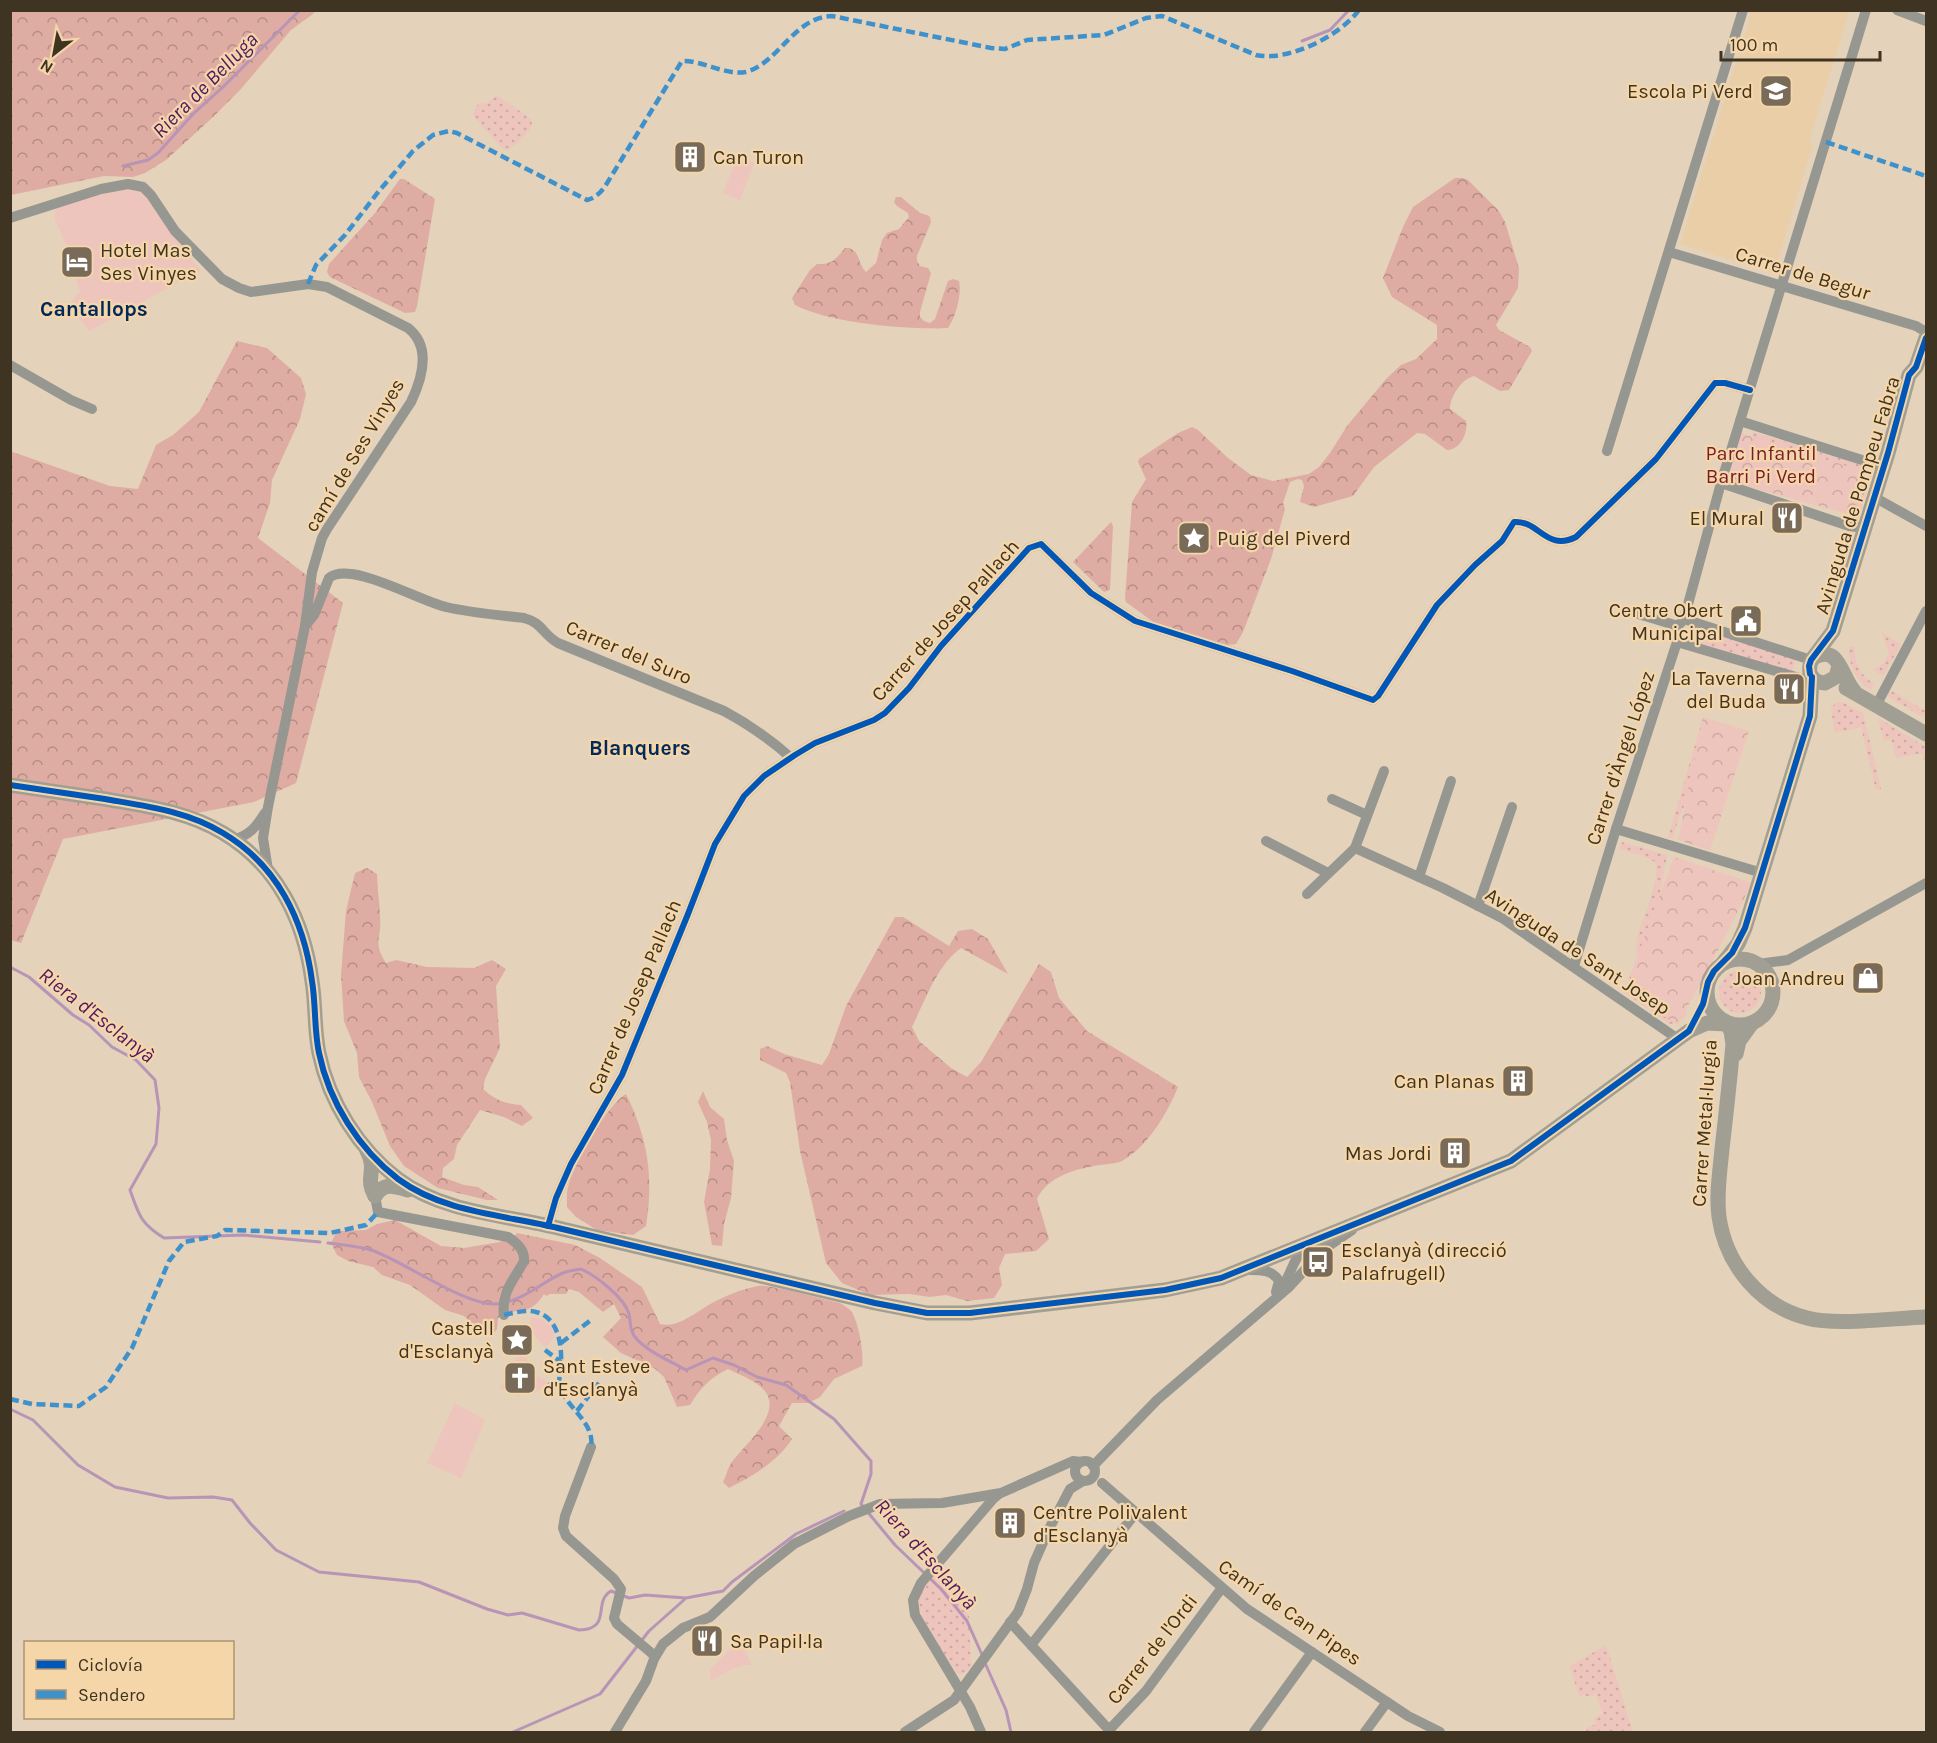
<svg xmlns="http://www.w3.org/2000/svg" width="1937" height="1743" font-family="Karla,sans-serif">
<defs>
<pattern id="grass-dots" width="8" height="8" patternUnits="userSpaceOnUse" patternTransform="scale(1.5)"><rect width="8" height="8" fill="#eec5bc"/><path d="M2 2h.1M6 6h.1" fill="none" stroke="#cdaaa1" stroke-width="1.8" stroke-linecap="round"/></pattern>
<pattern id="forest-crowns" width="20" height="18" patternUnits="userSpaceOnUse" patternTransform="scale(1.5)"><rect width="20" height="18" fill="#dfaca3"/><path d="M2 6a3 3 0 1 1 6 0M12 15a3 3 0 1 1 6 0" fill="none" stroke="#b68d84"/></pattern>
<pattern id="park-crowns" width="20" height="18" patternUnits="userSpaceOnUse" patternTransform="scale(1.5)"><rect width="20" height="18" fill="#eec5bc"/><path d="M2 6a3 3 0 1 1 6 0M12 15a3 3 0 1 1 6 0" fill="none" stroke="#cdaaa1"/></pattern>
</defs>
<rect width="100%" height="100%" fill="#e4d2ba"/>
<polygon fill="#eacea7" points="1752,11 1849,11 1809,142 1813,144 1774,273 1680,244"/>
<g fill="url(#grass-dots)">
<path d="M497,95L531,119L532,124L530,131C520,137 518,146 506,150L501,147L474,117C473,111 475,107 480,103L486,104Z"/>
<polygon points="1753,432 1863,465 1861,471 1751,438"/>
<polygon points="1698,629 1796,658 1792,672 1694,643"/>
<polygon points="1882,633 1901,644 1883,676 1873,670 1884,663 1889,652"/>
<path d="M1849,646L1855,647C1854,663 1860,675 1874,684L1871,690C1855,680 1848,664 1849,646Z"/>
<polygon points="1890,690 1926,711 1926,719 1887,696"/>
<polygon points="1842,702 1863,713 1881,789 1876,790 1861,727 1835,733 1831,709 1835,703"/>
<polygon points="1703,717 1708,720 1689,796 1679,817 1673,838 1668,838"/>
<polygon points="1878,718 1926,747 1926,759 1924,760 1922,753 1896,758 1891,739 1884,741"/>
<path d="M1622,842L1667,855L1655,920L1687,1015L1678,1023L1669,1024L1624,992C1629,985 1637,977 1638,968C1639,959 1635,949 1637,940C1641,918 1661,883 1655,862L1643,856L1619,849Z"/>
<circle cx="1740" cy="992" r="21"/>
<path d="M939,1569L953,1585L969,1616L971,1667L962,1675L957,1673C945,1654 915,1618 919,1596C921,1586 933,1576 939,1569Z"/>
<polygon points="1606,1645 1633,1732 1587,1732 1586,1729 1596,1724 1594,1718 1603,1714 1596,1694 1590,1697 1584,1695 1579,1697 1570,1666"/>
</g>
<g fill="url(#forest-crowns)">
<polygon points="11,10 315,10 315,11 313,14 291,30 240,90 212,118 166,160 145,173 133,177 104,176 11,195"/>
<path d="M1455,178H1463L1468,180L1499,211L1505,222L1519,268L1518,288L1496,325L1499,330L1530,347L1532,351L1509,390L1500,391L1474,376C1462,379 1450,396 1450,409L1466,421C1468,434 1460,450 1447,450L1425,434L1417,433L1374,467L1353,496L1314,507L1300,502L1304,486L1302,480L1298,479L1290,482L1283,503L1285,509L1271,559L1243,632L1236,644L1228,645L1156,624L1126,602L1125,598L1132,502L1146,479L1138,462L1139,459L1178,433L1192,427L1198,430L1228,458L1251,475L1273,481L1309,474L1319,467L1330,453L1347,426L1386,379L1401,365L1416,359L1437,339V325L1392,297L1383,278L1403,227L1413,207Z"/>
<polygon points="400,179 404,179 435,199 417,306 415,312 405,313 330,277 327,272 329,264 375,213"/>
<path d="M896,197H901L920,213L927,215L930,217L931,222L917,256V261L920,266L928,268L931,273L920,312V317L924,321L930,323L935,319L948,281L953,279L959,281C962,294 956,317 948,328C908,330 829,323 795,305L792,298L810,270L817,264C832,265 836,259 845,248C861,248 857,264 866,272L876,263L882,240L887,233L899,229L909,217L908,213L897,206L894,202Z"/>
<polygon points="237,341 267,348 301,378 306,394 300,419 272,480 270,503 258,538 343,603 296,783 254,802 63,839 21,943 10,940 10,451 110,486 138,489 156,445 173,435 199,412"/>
<polygon points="1111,522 1113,526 1110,590 1104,592 1073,562"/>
<path d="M367,868L377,874C377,889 380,903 380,917C382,939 372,941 386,963L396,960L427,967L474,968L492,960L506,969L496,986L500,1048L485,1079L483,1089C495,1100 506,1104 521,1105L533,1118L522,1126L504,1117L480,1110L457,1145L454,1159L443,1168L442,1177L464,1185L478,1187L498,1200H487L438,1188L404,1166L390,1146L372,1102L359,1077L357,1053L344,1021L341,975L346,911L355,873Z"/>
<path d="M895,917H903L949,946L958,931L972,929L988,939L1008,974L961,948C937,965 925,1001 912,1027L919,1041L951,1068L967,1077L981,1062L1039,964L1051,972L1059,998L1087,1031L1178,1087C1167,1114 1148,1146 1122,1161C1116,1164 1106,1164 1100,1165C1075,1169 1048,1176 1037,1199L1049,1239L1036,1251L1005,1254L999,1268L1002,1285L994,1298L967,1301L946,1295L930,1297L909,1294L870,1295L842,1283L826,1263L800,1151L790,1082L786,1073L760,1060V1049L767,1046L784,1054L822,1065L829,1054L846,1006Z"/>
<polygon points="703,1091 710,1107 724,1119 727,1140 734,1161 731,1198 724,1224 722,1246 712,1245 704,1202 710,1169 711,1140 707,1122 698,1102"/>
<path d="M626,1094C648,1138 654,1178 646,1226L633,1235L597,1230L576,1217L567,1207C567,1199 566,1191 569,1184C575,1164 608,1103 626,1094Z"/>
<path d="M395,1220L441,1246L464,1248L500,1242L505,1238L511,1240L517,1233L575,1245L600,1258L642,1287L660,1324C679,1329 698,1310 714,1302C727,1295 743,1289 758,1286C770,1284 824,1300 840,1303C844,1306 849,1308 852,1312C859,1325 864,1352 862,1366L834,1379L820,1397L808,1403H792L779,1426L792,1439C777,1462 753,1476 729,1488L723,1482C726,1477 727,1470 730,1465C739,1449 780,1419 767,1394C760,1382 740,1375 728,1369C710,1378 700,1388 690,1405L677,1407L664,1377L654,1368L621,1353L603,1337L621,1318L614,1304L603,1312L579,1292L569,1289L566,1294H550L546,1296L544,1294C529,1318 519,1305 498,1318L497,1329L492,1335L474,1325L464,1316L445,1310L410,1285L382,1275L373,1267L348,1261L337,1255L331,1243L337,1231L366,1230L377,1224Z"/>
</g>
<g fill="url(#park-crowns)">
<polygon points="1741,433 1872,474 1859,517 1728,481"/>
<polygon points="1703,717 1749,731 1710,850 1678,840"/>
<polygon points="1674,857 1752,883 1706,974 1678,1023 1681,1027 1624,992"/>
</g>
<g fill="#eec5bc">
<polygon points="737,157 754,163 740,200 723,193"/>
<polygon points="127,188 142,190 179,244 201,270 89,331 69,305 80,292 75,276 75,265 55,219 55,208 102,192"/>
<path d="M530,1317C544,1318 551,1323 555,1336L546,1348L532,1333Z"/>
<polygon points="521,1355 529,1361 527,1365 535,1369 534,1371 519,1364 514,1364 509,1374 510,1380 506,1386 520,1393 524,1386 527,1386 533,1373 548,1383 533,1394 525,1388 519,1397 500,1388 516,1359"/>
<polygon points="455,1403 485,1420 461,1478 427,1463"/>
<path d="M741,1643L752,1665C738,1663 722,1674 711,1681L709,1670L729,1651Z"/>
</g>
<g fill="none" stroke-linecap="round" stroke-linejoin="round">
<g stroke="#b895b6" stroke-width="3">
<polyline points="1302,41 1330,30 1349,10"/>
<polyline points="123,166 148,160 158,153 193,114 223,87 300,10"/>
<path d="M10,967L29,977L73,1015L89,1025L112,1047L136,1060L155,1080L159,1108L156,1144L130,1190C139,1215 140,1223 164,1238L243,1235L320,1242"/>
<path d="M328,1243C343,1245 360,1246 374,1251C406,1263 466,1306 496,1304C522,1302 540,1283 563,1273C568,1271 575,1270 581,1269C596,1276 624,1297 629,1314C631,1322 629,1330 635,1337C646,1351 670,1361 686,1370L713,1358L734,1365L757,1377L786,1385L834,1419L871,1461V1474L861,1504L895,1545L941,1589L967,1621L983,1657"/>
<path d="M10,1409L33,1420L78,1465L115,1487L168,1498L213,1497L232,1500L250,1523L276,1550L319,1572L419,1582L487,1609L508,1615L522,1613L579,1630C613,1629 592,1602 611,1591L629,1598L645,1595L686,1598L723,1591L732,1582L796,1534L844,1511"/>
<polyline points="985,1663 1006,1710 1011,1732"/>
<polyline points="513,1732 600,1694 649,1631 685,1599"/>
</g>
<g stroke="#969791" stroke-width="10">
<polyline points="1897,10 1926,21"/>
<path d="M10,218L101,189L128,184L143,187L151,195L175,231L222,279L239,288L251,292L308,284L327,287L408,328C432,347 422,379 411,402L327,529L322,538L312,572L305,626L268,807L263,838L268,870"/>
<polyline points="1669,252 1916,326 1926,332"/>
<polyline points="10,365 71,400 92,409"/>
<polyline points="1740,421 1884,467"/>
<polyline points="1607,451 1743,10"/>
<polyline points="1721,483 1849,526 1865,528"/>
<polyline points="1874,497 1926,526"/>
<polyline points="1632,612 1678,626"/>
<polyline points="1684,619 1811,660"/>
<path d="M305,626L314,615L329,578C350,560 421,602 446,607C472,613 498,615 524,618C543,623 542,634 558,643L724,711C748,724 770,739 790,757"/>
<polyline points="1677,642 1806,680 1810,674"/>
<polyline points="1877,704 1926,611"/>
<polyline points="1332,799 1367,815"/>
<polyline points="1616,829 1762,873"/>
<path d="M233,840C250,835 256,827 265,813"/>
<polyline points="1266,841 1328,873"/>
<polyline points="1355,848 1384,771"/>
<polyline points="1419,877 1451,781"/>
<polyline points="1307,894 1355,848 1443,888 1502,918 1678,1039"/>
<polyline points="1478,906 1512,807"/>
<polyline points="1758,964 1788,960 1926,883"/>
<polyline points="1574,966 1616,829 1677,642 1678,626 1684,619 1721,483 1866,10"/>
<path d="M375,1196L378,1212L508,1237C517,1243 525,1250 524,1261C514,1280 501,1292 504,1315"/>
<path d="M548,1226L556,1198L571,1164L622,1075L688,914L715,844L744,796L764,776L795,755L815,743L874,720L885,713L909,688L941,646L1029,548L1041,544L1091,593L1135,621L1292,671L1373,700L1378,696L1437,605L1475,565L1502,541L1514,522C1539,520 1546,552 1576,537L1656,459L1715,383H1725L1750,390"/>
<path d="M1247,1270C1259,1270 1272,1269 1279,1281L1276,1292"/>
<path d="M1281,1289C1291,1275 1293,1259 1305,1246"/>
<polyline points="591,1447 565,1516 563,1528 566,1536 614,1579 621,1589 614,1618 617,1624 655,1656"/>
<circle cx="1085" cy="1471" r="10"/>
<polyline points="1093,1466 1157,1400 1288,1288 1324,1249 1352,1230"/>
<polyline points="1102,1483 1247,1609 1408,1716 1440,1732"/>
<polyline points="1010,1622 1111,1732"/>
<polyline points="1031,1645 1135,1514"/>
<polyline points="1109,1730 1146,1691 1221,1589"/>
<polyline points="615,1732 646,1681 654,1659 663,1644 683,1628 710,1617 754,1576 794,1544 849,1516 880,1504 942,1503 1001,1493 1073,1461 1081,1462"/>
<polyline points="905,1732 954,1700 1018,1612 1027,1589 1034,1563 1049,1529 1070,1489 1083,1481"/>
<polyline points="981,1732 970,1707 915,1615 913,1600 921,1583 993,1499 999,1494"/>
<polyline points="1254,1732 1312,1652"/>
<polyline points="1365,1732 1387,1702"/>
</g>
<g stroke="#a19f93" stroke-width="15">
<polyline points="1813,658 1833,631 1888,453 1909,375 1916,367 1926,338"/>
<path d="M1839,666L1836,677L1825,683C1810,682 1806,670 1813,658C1839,643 1841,676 1854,691"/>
<polyline points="1846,688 1926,734"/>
<path d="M10,785C42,790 73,794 105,799C145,806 187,811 223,833C277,865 304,920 312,981C316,1005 314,1030 319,1053C329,1102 359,1149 398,1179C444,1213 505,1215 558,1228C664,1253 769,1278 875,1303L927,1313H970L1165,1290L1221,1278L1511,1161L1689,1031L1707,1023L1727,1024"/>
<circle cx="1740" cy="992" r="33"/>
<polyline points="1723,963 1738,944 1745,928 1810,716 1812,677"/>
<path d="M1727,1024L1731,1031L1733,1044C1730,1079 1726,1114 1722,1149C1720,1171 1716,1195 1719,1217C1726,1265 1760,1306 1807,1318C1837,1326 1894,1318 1926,1317"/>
<polyline points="1736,1054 1739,1041 1752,1023"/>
<path d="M367,1151C378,1171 364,1177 375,1196"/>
<path d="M375,1196C384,1182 394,1186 408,1190"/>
</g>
<g stroke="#3f91cb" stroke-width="4.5" stroke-dasharray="9 4.5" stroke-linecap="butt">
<polyline points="1826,142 1926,176"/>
<path d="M308,284L316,265L345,235L379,191L413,151L433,135L449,131L457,133L587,200C595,198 599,194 604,188L682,61C703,60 730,78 749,71C780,60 795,17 832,16L991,48L1005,49L1027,40L1104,35L1146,18L1162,16L1256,55C1288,62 1340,36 1359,10"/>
<path d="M504,1315C513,1313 527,1309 536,1312C558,1317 562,1345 561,1363C561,1372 557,1382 561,1390C570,1410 595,1424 591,1447"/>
<polyline points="561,1343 591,1320"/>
<polyline points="545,1350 561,1362"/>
<polyline points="549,1382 561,1390"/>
<polyline points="10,1399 32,1404 79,1406 106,1387 132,1348 169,1261 184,1242 217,1236 225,1230 330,1233 366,1225 378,1212"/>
<polyline points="577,1411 599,1383"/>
</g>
<g stroke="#f5d6a9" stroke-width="10">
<g id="cycleway">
<polyline points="1810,674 1809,666 1811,660 1833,631 1888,453 1909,375 1916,367 1926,338"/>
<path d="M10,785C42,790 73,794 105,799C145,806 187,811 223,833C277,865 304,920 312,981C316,1005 314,1030 319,1053C329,1102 359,1149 398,1179C444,1213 505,1215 558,1228C664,1253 769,1278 875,1303L927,1313H970L1165,1290L1221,1278L1511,1161L1689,1031L1703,1004L1708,982L1714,971L1732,953L1745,928L1810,716L1812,677"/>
<path d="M548,1226L556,1198L571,1164L622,1075L688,914L715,844L744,796L764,776L795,755L815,743L874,720L885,713L909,688L941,646L1029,548L1041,544L1091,593L1135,621L1292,671L1373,700L1378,696L1437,605L1475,565L1502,541L1514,522C1539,520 1546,552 1576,537L1656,459L1715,383H1725L1750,390"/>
</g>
</g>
<use href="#cycleway" stroke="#0057b8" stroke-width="6"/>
</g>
<defs>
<g id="school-square" transform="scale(1.725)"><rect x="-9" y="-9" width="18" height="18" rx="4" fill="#796b57" stroke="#f5d6a9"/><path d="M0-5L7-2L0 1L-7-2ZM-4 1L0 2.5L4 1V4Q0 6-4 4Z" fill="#fff"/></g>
<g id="building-square" transform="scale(1.725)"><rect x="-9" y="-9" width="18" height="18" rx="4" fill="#796b57" stroke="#f5d6a9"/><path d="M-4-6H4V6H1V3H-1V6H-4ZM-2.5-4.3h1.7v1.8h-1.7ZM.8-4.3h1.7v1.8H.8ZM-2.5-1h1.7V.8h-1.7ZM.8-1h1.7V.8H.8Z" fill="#fff"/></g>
<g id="hotel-square" transform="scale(1.725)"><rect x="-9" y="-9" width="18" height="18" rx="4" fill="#796b57" stroke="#f5d6a9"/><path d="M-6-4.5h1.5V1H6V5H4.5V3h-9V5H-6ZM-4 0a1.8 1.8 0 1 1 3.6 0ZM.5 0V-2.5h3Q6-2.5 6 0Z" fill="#fff"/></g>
<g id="restaurant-square" transform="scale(1.725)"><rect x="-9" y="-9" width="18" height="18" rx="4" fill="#796b57" stroke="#f5d6a9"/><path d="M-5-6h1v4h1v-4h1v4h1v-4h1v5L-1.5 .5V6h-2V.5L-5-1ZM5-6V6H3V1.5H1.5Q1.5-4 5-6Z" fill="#fff"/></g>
<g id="sight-square" transform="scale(1.725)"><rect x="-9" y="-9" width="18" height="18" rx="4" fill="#796b57" stroke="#f5d6a9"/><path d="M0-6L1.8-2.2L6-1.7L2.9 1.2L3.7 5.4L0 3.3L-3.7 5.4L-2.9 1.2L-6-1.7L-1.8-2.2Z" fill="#fff"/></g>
<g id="civic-square" transform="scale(1.725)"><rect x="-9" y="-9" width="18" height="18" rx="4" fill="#796b57" stroke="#f5d6a9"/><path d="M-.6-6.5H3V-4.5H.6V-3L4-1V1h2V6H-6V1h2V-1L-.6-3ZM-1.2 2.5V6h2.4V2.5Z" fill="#fff"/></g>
<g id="shop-square" transform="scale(1.725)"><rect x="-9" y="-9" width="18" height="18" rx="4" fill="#796b57" stroke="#f5d6a9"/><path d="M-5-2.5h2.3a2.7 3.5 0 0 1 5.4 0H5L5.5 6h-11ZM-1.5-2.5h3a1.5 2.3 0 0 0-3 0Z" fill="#fff"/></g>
<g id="bus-square" transform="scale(1.725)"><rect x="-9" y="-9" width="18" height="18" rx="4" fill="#796b57" stroke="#f5d6a9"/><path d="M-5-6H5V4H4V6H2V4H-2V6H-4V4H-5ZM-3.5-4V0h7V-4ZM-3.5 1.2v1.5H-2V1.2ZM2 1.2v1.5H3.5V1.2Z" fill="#fff"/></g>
<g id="church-square" transform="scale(1.725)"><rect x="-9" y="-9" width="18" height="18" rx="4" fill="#796b57" stroke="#f5d6a9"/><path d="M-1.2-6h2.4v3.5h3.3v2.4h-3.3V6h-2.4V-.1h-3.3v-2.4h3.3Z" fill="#fff"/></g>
</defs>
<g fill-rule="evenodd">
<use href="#school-square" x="1776" y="91"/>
<use href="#building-square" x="690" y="157"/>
<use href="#hotel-square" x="77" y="262"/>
<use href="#restaurant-square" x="1787" y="518"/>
<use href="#sight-square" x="1194" y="538"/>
<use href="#civic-square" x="1746" y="621"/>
<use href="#restaurant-square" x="1789" y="689"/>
<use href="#shop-square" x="1868" y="978"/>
<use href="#building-square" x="1518" y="1081"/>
<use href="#building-square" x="1455" y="1153"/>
<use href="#bus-square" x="1318" y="1262"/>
<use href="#sight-square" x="517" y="1340"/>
<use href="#church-square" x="520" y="1378"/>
<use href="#building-square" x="1010" y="1523"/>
<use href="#restaurant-square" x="707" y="1641"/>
</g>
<g text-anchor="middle" stroke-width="4.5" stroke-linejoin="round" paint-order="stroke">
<g font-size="20" fill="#3f3321" stroke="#f5d6a9" text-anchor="end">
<text x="1753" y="98">Escola Pi Verd</text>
<text x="713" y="164" text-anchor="start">Can Turon</text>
<text x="100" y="257" text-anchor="start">Hotel Mas<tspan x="100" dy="23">Ses Vinyes</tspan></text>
<text x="1764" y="525">El Mural</text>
<text x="1217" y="545" text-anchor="start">Puig del Piverd</text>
<text x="1723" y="617">Centre Obert<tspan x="1723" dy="23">Municipal</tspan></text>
<text x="1766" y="685">La Taverna<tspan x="1766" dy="23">del Buda</tspan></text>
<text x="1845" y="985">Joan Andreu</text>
<text x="1495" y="1088">Can Planas</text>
<text x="1432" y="1160">Mas Jordi</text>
<text x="1341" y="1257" text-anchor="start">Esclanyà (direcció<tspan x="1341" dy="23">Palafrugell)</tspan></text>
<text x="494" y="1335">Castell<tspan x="494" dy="23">d'Esclanyà</tspan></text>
<text x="543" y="1373" text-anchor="start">Sant Esteve<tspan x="543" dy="23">d'Esclanyà</tspan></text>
<text x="1033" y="1519" text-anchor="start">Centre Polivalent<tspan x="1033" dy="23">d'Esclanyà</tspan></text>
<text x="730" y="1648" text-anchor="start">Sa Papil·la</text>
</g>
<g font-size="20" fill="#3f3321" stroke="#f5d6a9">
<text transform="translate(1803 273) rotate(17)" y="7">Carrer de Begur</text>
<text transform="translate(354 455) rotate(-59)" y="7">camí de Ses Vinyes</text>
<text transform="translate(1857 495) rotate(-73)" y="7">Avinguda de Pompeu Fabra</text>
<text transform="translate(945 620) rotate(-48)" y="7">Carrer de Josep Pallach</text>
<text transform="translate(629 652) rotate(23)" y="7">Carrer del Suro</text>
<text transform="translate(1620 758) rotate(-72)" y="7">Carrer d'Àngel López</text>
<text transform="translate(1578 951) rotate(33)" y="7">Avinguda de Sant Josep</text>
<text transform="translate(634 997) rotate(-67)" y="7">Carrer de Josep Pallach</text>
<text transform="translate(1704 1123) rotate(-86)" y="7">Carrer Metal·lurgia</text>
<text transform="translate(1290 1612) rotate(35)" y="7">Camí de Can Pipes</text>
<text transform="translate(1152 1649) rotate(-52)" y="7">Carrer de l'Ordi</text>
</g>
<g font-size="20" fill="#781b2a" stroke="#f5d6a9">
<text x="1761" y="460">Parc Infantil<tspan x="1761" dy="23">Barri Pi Verd</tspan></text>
</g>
<g font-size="21" font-style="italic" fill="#501a62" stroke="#f5d6a9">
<text transform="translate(205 85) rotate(-45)" y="7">Riera de Belluga</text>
<text transform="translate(97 1015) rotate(38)" y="7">Riera d'Esclanyà</text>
<text transform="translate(926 1554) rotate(48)" y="7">Riera d'Esclanyà</text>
</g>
<g font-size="21" font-weight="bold" fill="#01295c" stroke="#f5d6a9">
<text x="94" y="316">Cantallops</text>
<text x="640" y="755">Blanquers</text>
</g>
</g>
<rect width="1937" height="1743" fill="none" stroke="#3f3321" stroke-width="24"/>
<rect x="24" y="1641" width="210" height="78" fill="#f5d6a9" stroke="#ac9573" stroke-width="1.5"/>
<rect x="36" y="1660" width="30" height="9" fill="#0057b8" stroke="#ac9573" stroke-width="1.5"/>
<text x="78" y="1671" font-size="18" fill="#3f3321">Ciclovía</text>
<rect x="36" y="1690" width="30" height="9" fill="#3f91cb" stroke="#ac9573" stroke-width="1.5"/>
<text x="78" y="1701" font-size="18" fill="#3f3321">Sendero</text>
<g transform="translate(54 54) rotate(211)" stroke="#f5d6a9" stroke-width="4.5" paint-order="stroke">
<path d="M0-4.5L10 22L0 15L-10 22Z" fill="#3f3321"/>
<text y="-9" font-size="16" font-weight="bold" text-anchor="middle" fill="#3f3321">N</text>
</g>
<path d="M1721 51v9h159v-9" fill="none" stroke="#3f3321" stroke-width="3"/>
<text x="1730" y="51" font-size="18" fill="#3f3321" stroke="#f5d6a9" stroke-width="4.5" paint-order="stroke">100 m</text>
</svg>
